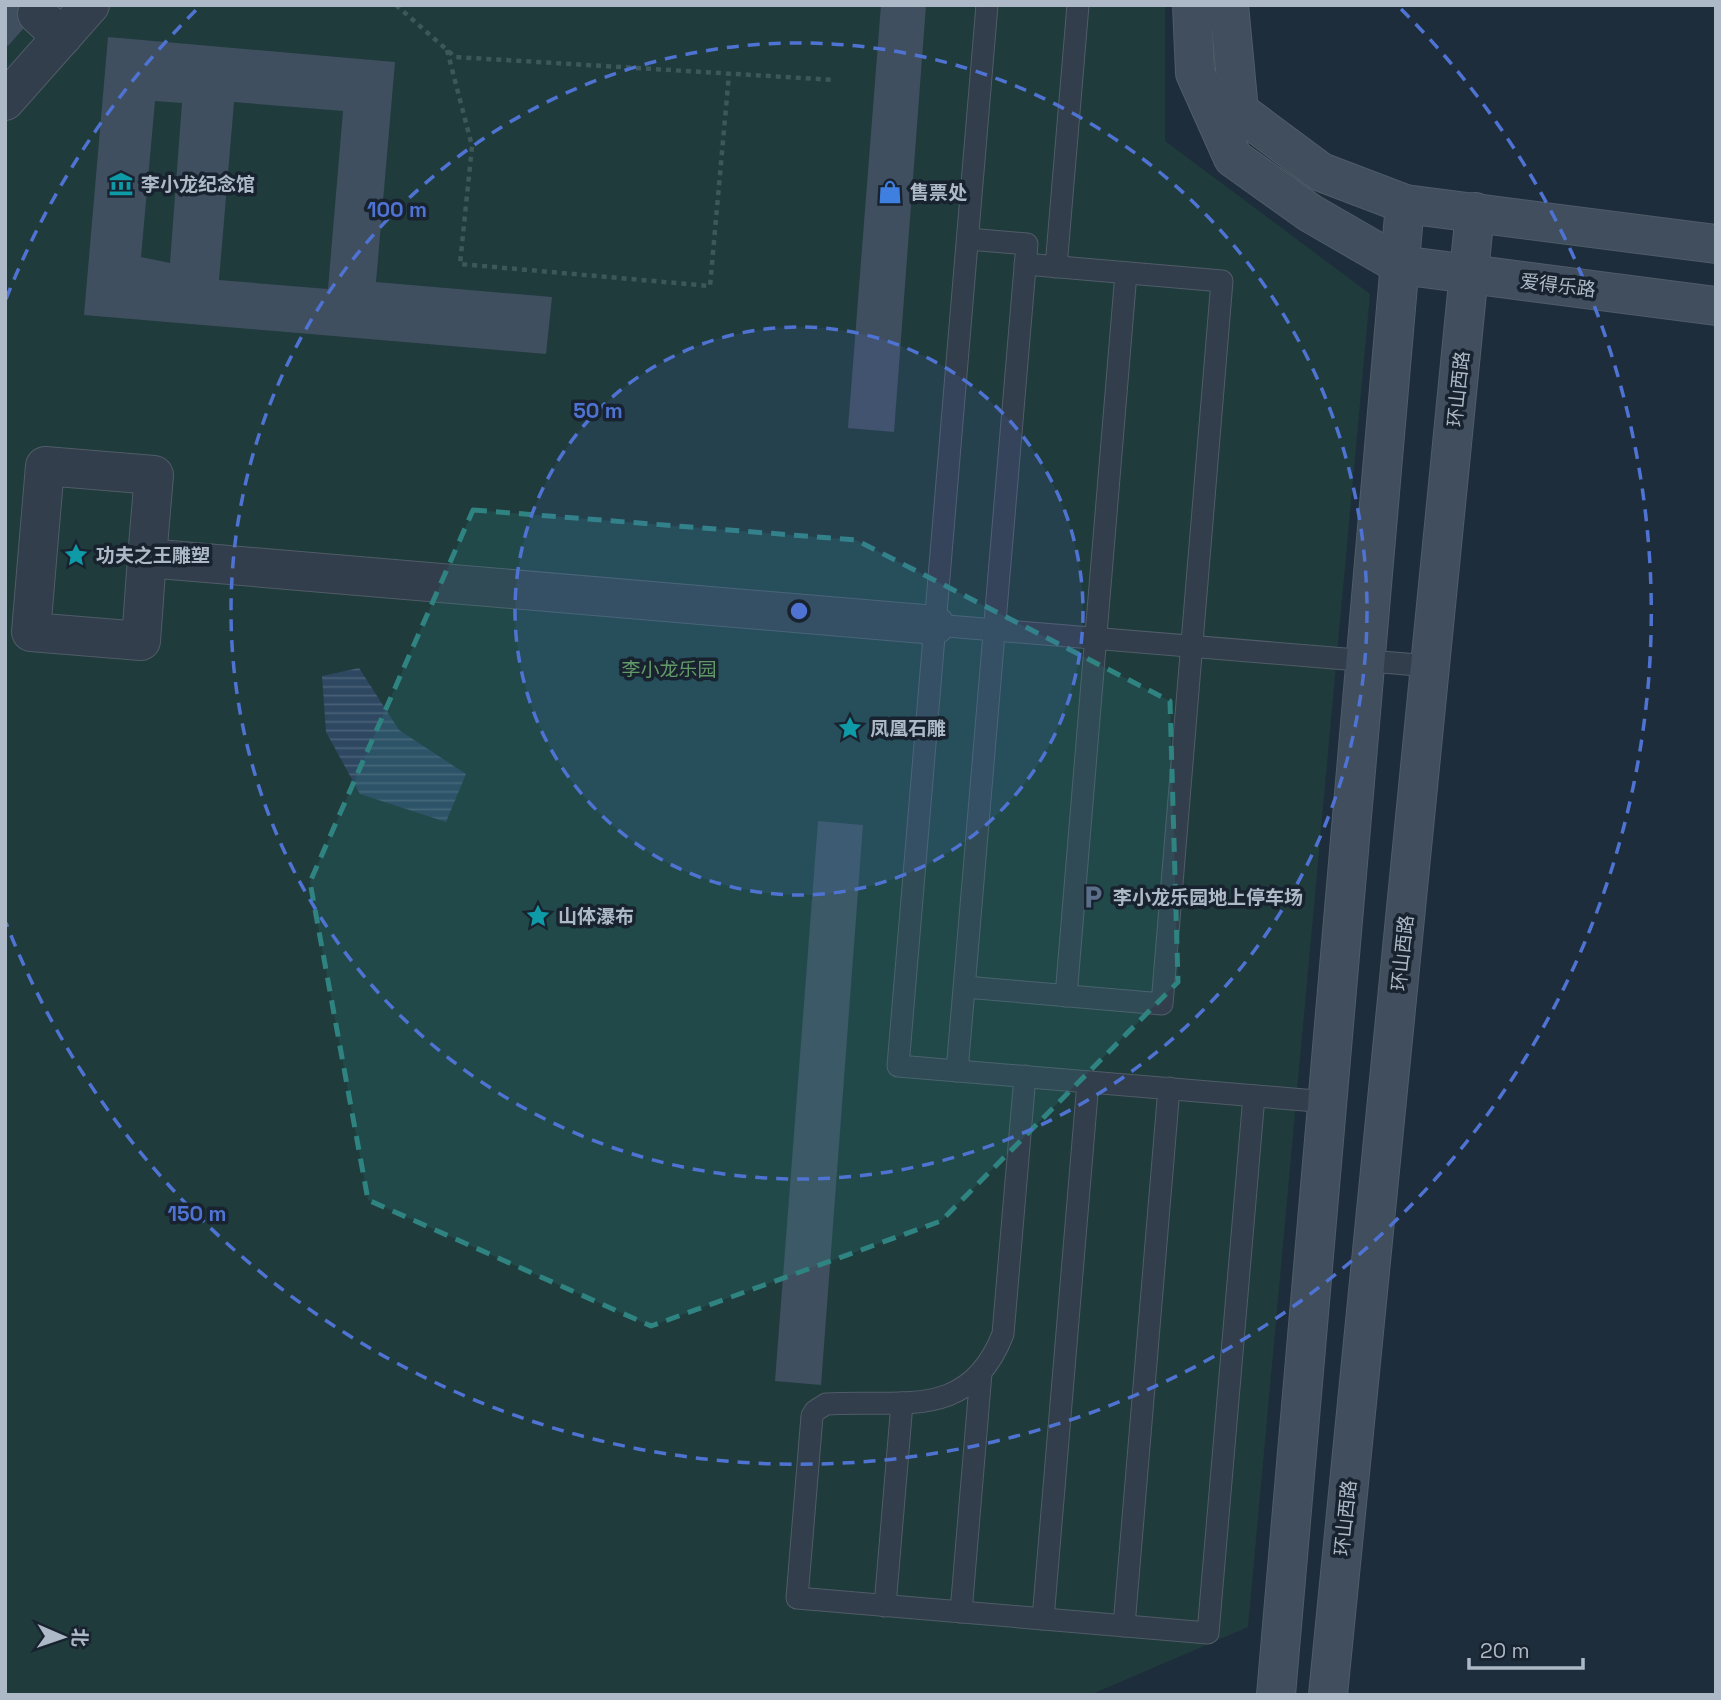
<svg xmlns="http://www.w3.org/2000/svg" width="1721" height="1700" font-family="'Space Grotesk','Noto Sans SC',sans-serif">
<defs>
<pattern id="water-rules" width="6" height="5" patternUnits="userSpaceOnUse" patternTransform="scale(1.75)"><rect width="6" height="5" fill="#2e4862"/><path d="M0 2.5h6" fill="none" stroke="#4a6077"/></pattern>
</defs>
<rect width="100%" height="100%" fill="#1e2d3b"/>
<polygon fill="#203b3c" points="5,5 1165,5 1165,141 1370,294 1248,1627 1090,1695 5,1695"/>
<polygon fill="url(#water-rules)" points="359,668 399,730 466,774 446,822 360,794 326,732 322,676"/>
<g fill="#3f4f60" fill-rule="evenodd">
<polygon points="5,5 44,5 8,46 5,43"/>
<polygon points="881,5 926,5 894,432 848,428"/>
<path d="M108,37L395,62L376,282L552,297L546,354L84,315ZM155,101L182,103L170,263L141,257ZM234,102L343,111L328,289L219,280Z"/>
<polygon points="818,821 863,825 821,1385 775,1381"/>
</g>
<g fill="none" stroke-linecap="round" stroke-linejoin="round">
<g stroke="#505c68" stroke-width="23">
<g id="lane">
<polyline points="987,5 898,1066 1328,1102"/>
<polyline points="1056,267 1078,5"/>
<polyline points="935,625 1430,666"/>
<polyline points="965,987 1162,1004 1222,281 1025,264"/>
<polyline points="1066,996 1126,273"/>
<polyline points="957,1071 1027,244 968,239"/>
<path d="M1025,1076L1003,1334C969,1422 901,1399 826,1404L815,1411L812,1416L797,1598L1208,1633L1254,1096"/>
<polyline points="885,1606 902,1403"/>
<polyline points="961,1612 981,1373"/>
<polyline points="1043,1619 1088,1082"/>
<polyline points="1124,1626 1169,1088"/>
</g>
</g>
<g stroke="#505c68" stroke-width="40">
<g id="street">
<polyline points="37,14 62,37"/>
<polyline points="5,101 90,5"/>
<polyline points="147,558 141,641 31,632 45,466 154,475 147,558 935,625"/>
</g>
</g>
<g stroke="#505c68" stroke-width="40">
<g id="secondary">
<polyline points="1192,5 1195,73 1233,158 1310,213 1400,265 1716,306"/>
<polyline points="1229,5 1239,111 1321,172 1405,204 1716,244"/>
<polyline points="1276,1695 1405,204"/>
<polyline points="1328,1695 1475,212"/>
</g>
</g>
<g stroke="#3e5859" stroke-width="4.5" stroke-dasharray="5 5" stroke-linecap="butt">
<polyline points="396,5 455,57 835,80"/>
<polyline points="447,50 472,146 460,264 710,286 729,74"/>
</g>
<use href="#lane" stroke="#323e4b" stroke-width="21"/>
<use href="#street" stroke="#323e4b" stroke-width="38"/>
<use href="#secondary" stroke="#404e5e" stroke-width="38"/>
</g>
<path fill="#2f8380" fill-opacity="0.2" stroke="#2f8380" stroke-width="5" stroke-dasharray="14 9" stroke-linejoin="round" d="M473,510L856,540L1170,701L1178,982L941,1221L651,1326L368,1200L310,882Z"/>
<circle cx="799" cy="611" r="284" fill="#4f73d2" fill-opacity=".12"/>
<g fill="none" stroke="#4f73d2" stroke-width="3.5" stroke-dasharray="12 9">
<circle cx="799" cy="611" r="284"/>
<circle cx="799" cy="611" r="568"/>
<path d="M6 299A852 852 0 0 1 197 9M1401 9A852 852 0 1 1 6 923"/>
</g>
<defs>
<g id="museum-bare" transform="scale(1.89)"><path d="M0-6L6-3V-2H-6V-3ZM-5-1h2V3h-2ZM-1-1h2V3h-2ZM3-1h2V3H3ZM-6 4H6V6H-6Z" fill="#0f9aa8" stroke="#18232f" stroke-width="2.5" paint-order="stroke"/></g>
<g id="shop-bare" transform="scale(1.89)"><path d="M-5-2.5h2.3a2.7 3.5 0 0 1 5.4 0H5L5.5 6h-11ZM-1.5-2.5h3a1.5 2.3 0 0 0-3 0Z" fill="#3f7fe0" stroke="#18232f" stroke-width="2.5" paint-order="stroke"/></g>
<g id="sight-bare" transform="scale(1.89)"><path d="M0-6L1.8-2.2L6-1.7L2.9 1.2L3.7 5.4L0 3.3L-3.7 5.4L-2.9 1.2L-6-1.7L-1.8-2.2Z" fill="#0f9aa8" stroke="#18232f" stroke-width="2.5" paint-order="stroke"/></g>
<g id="parking-bare" transform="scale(1.89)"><path d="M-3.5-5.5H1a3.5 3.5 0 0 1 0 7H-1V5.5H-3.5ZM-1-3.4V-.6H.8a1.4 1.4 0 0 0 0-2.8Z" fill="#5c6f8a" stroke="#18232f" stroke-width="2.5" paint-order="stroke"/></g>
</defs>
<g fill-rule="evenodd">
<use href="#museum-bare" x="121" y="184"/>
<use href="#shop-bare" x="890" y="192"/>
<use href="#sight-bare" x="76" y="555"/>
<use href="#sight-bare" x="850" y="728"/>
<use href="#parking-bare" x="1093" y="897"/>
<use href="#sight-bare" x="538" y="916"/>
</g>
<g text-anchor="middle" stroke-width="7" stroke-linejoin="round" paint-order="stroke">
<g font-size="19" font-weight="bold" fill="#adb9c7" stroke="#18232f" text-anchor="start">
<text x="141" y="191">李小龙纪念馆</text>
<text x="910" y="199">售票处</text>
<text x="96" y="562">功夫之王雕塑</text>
<text x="870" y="735">凤凰石雕</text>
<text x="1113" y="904">李小龙乐园地上停车场</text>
<text x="558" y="923">山体瀑布</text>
</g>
<g font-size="19" fill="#adb9c7" stroke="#18232f">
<text transform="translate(1558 285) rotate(7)" y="7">爱得乐路</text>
<text transform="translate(1458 389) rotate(-84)" y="7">环山西路</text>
<text transform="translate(1402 953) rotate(-84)" y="7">环山西路</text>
<text transform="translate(1345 1518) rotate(-84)" y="7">环山西路</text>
</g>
<g font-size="19" fill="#629a6a" stroke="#18232f">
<text x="669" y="676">李小龙乐园</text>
</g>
</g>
<circle cx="799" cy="611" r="10" fill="#4f73d2" stroke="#18232f" stroke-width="3.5"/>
<g font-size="21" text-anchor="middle" font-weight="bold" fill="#4f73d2" stroke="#18232f" stroke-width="7" stroke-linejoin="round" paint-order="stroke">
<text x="397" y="217">100 m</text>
<text x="598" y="418">50 m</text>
<text x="197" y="1221">150 m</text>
</g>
<rect width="1721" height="1700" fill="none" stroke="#adb9c7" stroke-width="14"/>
<g transform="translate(63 1637) rotate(92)" stroke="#18232f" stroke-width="5" paint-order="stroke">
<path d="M0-5L12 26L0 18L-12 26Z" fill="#adb9c7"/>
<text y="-10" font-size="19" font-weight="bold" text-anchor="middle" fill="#adb9c7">北</text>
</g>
<path d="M1469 1658v10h114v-10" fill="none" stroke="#adb9c7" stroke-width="3.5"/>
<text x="1480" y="1658" font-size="21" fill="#adb9c7" stroke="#18232f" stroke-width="5" paint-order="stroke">20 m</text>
</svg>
